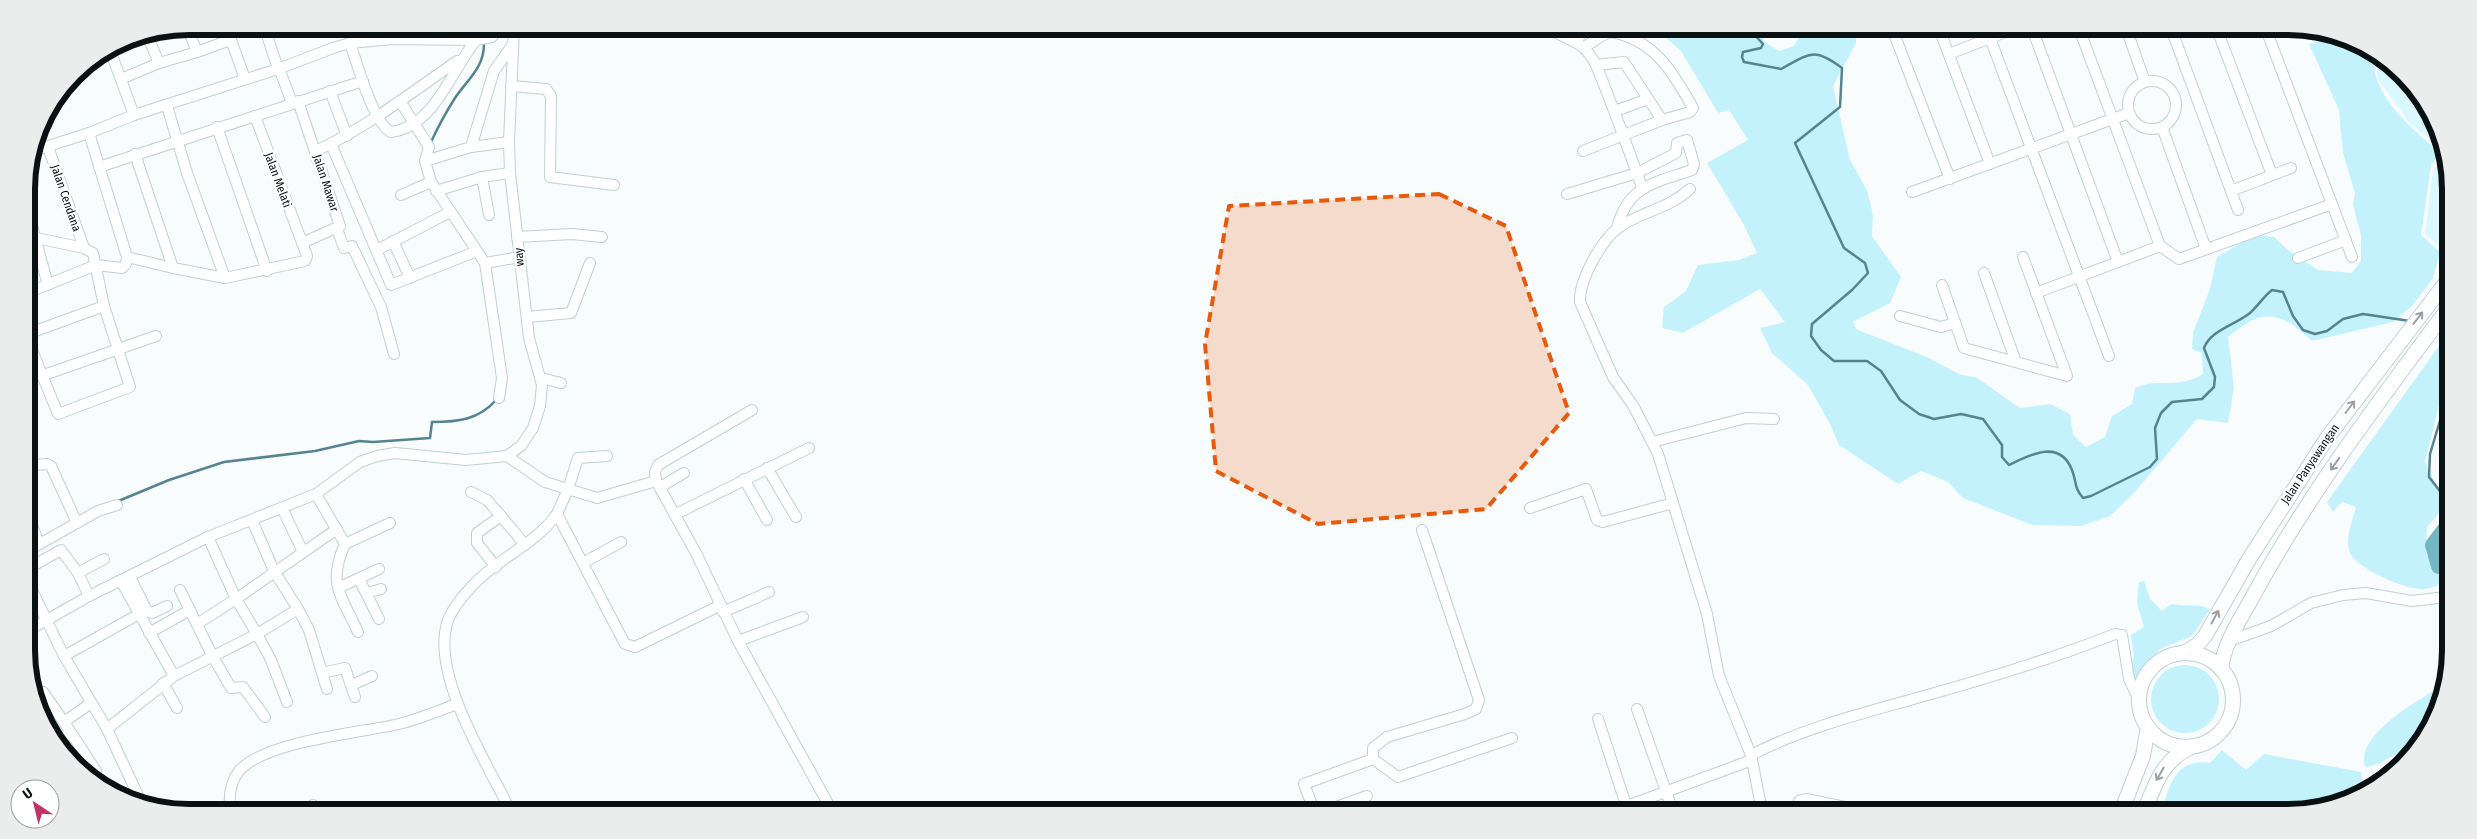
<svg xmlns="http://www.w3.org/2000/svg" width="2477" height="839" font-family="'Fira Sans Condensed',sans-serif">
<rect width="100%" height="100%" fill="#f8fcfd"/>
<g fill="#daf8ff">
<polygon points="2377,55 2410,81 2446,153 2409,122 2377,78"/>
<polygon points="2443,159 2448,162 2446,262 2443,249 2425,234 2433,170"/>
</g>
<g fill="#c3f2fc">
<path d="M1657,30H1765L1763,41L1779,51L1794,46L1803,30L1856,31V43L1833,86L1850,160L1867,190L1873,215L1872,236L1901,277L1890,303L1853,322L1856,329L1929,358L1959,374L1977,378L2020,408L2050,404L2070,414L2073,435L2086,447L2105,437L2112,416L2132,404L2135,388C2158,377 2177,390 2203,374L2202,353L2192,349L2193,333L2210,289L2217,257L2255,235L2274,237L2288,250L2318,270L2352,273L2361,261V235L2353,205L2355,193L2343,153L2339,110L2309,44L2341,36L2375,52C2366,92 2413,129 2440,153L2431,165L2421,235L2440,252L2433,278L2412,306L2393,322L2312,341C2279,310 2262,308 2228,337L2234,388L2228,423L2197,419L2134,493L2110,516L2081,526L2032,525L1963,498L1948,482L1921,471L1898,484L1839,445L1830,424L1808,385L1772,353L1760,328L1785,322L1760,289L1683,333L1662,328L1664,307L1686,291L1698,265L1739,260L1757,253L1744,225L1707,163L1748,140L1729,110L1718,113L1681,51Z"/>
<path d="M2444,339L2447,344V372L2425,462L2446,505L2427,527L2426,554L2446,572V583C2437,585 2428,590 2419,589C2403,588 2356,568 2350,553C2344,539 2353,520 2356,507L2342,502L2333,512L2327,502Z"/>
<path d="M2144,581L2150,599L2162,611L2171,604C2185,607 2199,603 2210,609L2192,636L2160,649L2146,664L2136,681L2132,678L2131,669L2134,656L2131,635L2144,627L2137,603L2139,582Z"/>
<circle cx="2185" cy="699" r="34"/>
<path d="M2445,684V693L2422,742L2420,740C2405,748 2379,767 2365,767C2355,734 2421,699 2445,684Z"/>
<path d="M2222,750L2246,770L2264,754L2361,772L2364,793C2311,823 2221,812 2161,812C2171,784 2174,759 2210,763Z"/>
</g>
<g fill="none" stroke-linecap="round" stroke-linejoin="round">
<g stroke="#558490" stroke-width="2.5">
<polyline points="1728,30 1732,30"/>
<path d="M1750,30L1763,44L1761,48L1743,52L1742,57L1744,62L1781,69C1810,53 1814,47 1842,68L1840,107L1795,143L1844,248L1865,263L1868,273L1852,290L1812,324L1811,336L1821,350L1834,361H1867L1881,371L1900,400L1919,414L1934,419L1961,414L1983,419L2002,445V457L2009,465C2031,454 2062,438 2073,473C2077,485 2074,487 2083,498L2091,496L2150,467L2157,459L2155,428L2161,413L2172,402L2202,399L2214,387L2215,377L2204,348C2211,330 2235,325 2250,313C2258,306 2263,297 2272,290L2283,292L2293,316L2303,330L2315,334L2327,331L2343,319L2363,314L2410,321"/>
<path d="M431,142C438,127 446,112 455,98C467,80 484,68 484,44"/>
<polyline points="2437,331 2447,335"/>
<polyline points="2446,499 2429,477 2430,454 2447,397"/>
<path d="M116,502L169,480L224,462L315,451L359,441L373,442L430,438L432,422C457,422 479,420 496,400"/>
</g>
<polyline stroke="#75b6c5" stroke-width="16" points="2446,567 2439,566 2433,545 2446,528"/>
<g stroke="#bdd1d6" stroke-width="12">
<g id="minor">
<polyline points="226,26 245,79"/>
<polyline points="264,26 278,69"/>
<polyline points="187,27 197,52 230,40"/>
<path d="M1552,30C1574,44 1583,40 1596,65"/>
<polyline points="1893,31 1950,179"/>
<polyline points="1940,31 1990,164"/>
<polyline points="2033,31 2118,262"/>
<polyline points="2080,31 2160,246"/>
<polyline points="2127,31 2145,82"/>
<polyline points="2172,31 2238,210"/>
<polyline points="2218,32 2272,175"/>
<polyline points="2267,32 2352,257"/>
<polyline points="147,35 159,63 197,52"/>
<polyline points="1990,38 2109,356"/>
<polyline points="1577,41 1583,30"/>
<path d="M350,43C357,63 373,123 391,132C434,127 451,71 476,40"/>
<path d="M1584,47C1592,43 1600,36 1608,33C1613,31 1618,34 1623,35C1659,46 1676,78 1693,108L1690,112L1662,120"/>
<polyline points="110,50 134,115"/>
<polyline points="1949,54 2008,31"/>
<polyline points="279,68 292,103"/>
<polyline points="121,79 159,63"/>
<circle cx="2152" cy="105" r="24"/>
<polyline points="511,86 546,89 551,96 550,177 614,185"/>
<polyline points="330,91 347,136"/>
<polyline points="298,101 340,226 302,243"/>
<polyline points="400,101 429,147 425,161 431,182 485,263 502,378 499,398"/>
<polyline points="167,106 187,173 225,278 305,261 307,256 255,116"/>
<polyline points="1615,111 1648,99"/>
<polyline points="217,127 267,271"/>
<polyline points="2162,127 2206,249"/>
<polyline points="331,144 391,285 477,251"/>
<polyline points="48,147 84,248"/>
<polyline points="471,147 494,71 513,44"/>
<polyline points="33,151 89,133 134,115 278,69 333,48 350,43 392,39 476,40 492,37 500,27"/>
<path d="M316,151C367,127 411,93 457,61"/>
<path d="M1583,151L1662,120L1624,62L1596,65C1613,106 1627,146 1642,187"/>
<polyline points="135,154 173,268 225,278"/>
<polyline points="425,161 471,147 509,142"/>
<polyline points="99,167 363,81"/>
<polyline points="482,177 489,215"/>
<path d="M1690,189C1667,210 1639,212 1618,228C1601,241 1579,280 1580,302L1613,377L1634,407L1658,454L1707,614L1719,676L1751,755"/>
<polyline points="436,191 482,177 510,173"/>
<polyline points="2231,191 2291,168"/>
<polyline points="1912,192 2129,113"/>
<path d="M1567,194L1637,173L1676,153L1677,143L1687,140L1694,164L1692,170C1655,183 1628,185 1617,228"/>
<polyline points="401,195 431,182"/>
<polyline points="27,208 48,285"/>
<polyline points="337,229 344,248 352,246 381,307 394,354"/>
<polyline points="27,236 84,248 93,253 104,306 130,387 58,414 27,338"/>
<polyline points="517,237 572,234 602,237"/>
<polyline points="393,241 410,278"/>
<polyline points="377,250 450,212"/>
<polyline points="127,257 173,268"/>
<polyline points="2298,258 2346,240"/>
<polyline points="485,263 520,257"/>
<polyline points="1984,273 2016,362"/>
<polyline points="1942,285 1964,348 2067,376 2023,257"/>
<polyline points="27,293 96,265 122,268 126,264 127,257 89,133"/>
<polyline points="2036,293 2160,246 2179,259 2332,204"/>
<polyline points="1900,316 1941,327 1955,323"/>
<polyline points="527,317 571,313 590,263"/>
<polyline points="27,334 104,306"/>
<polyline points="41,376 156,336"/>
<polyline points="541,378 561,383"/>
<polyline points="1652,442 1746,418 1774,419"/>
<polyline points="507,456 521,446 533,428 540,406 542,385 529,338 510,173 509,142 514,27"/>
<polyline points="607,456 578,458 568,489 557,514 625,644 635,647 721,605"/>
<polyline points="28,457 35,465 47,464 51,466 77,523"/>
<polyline points="767,468 796,517"/>
<polyline points="744,479 767,520"/>
<polyline points="656,481 655,472 658,465 752,410"/>
<polyline points="660,487 684,473"/>
<polyline points="471,492 487,500 501,516"/>
<path d="M316,494L345,544C327,584 341,595 358,632"/>
<polyline points="28,505 32,525 39,544"/>
<polyline points="282,508 303,552"/>
<polyline points="1530,508 1586,489 1597,520 1603,522 1673,503"/>
<polyline points="676,514 809,448"/>
<polyline points="252,520 274,571 298,609"/>
<polyline points="345,544 390,523"/>
<polyline points="29,550 98,511 117,505"/>
<polyline points="583,563 621,542"/>
<polyline points="496,567 477,543 477,533 501,516 525,545"/>
<polyline points="29,568 61,550 78,573 89,596"/>
<polyline points="78,573 104,559"/>
<polyline points="130,577 147,611 152,613 167,606"/>
<polyline points="359,579 379,619"/>
<polyline points="121,581 174,676"/>
<polyline points="29,584 64,656"/>
<polyline points="338,588 379,569"/>
<polyline points="180,590 212,655 231,688 243,687 265,717"/>
<polyline points="367,593 381,589"/>
<polyline points="723,612 769,592"/>
<polyline points="139,614 64,656 107,729 143,806"/>
<polyline points="197,624 236,599 337,529"/>
<polyline points="29,630 89,596 208,537 316,494 360,462 377,456 395,453 466,460 507,456 545,482 597,498 656,481 696,553 738,641 831,809"/>
<polyline points="149,633 190,610"/>
<polyline points="738,641 803,617"/>
<polyline points="2229,641 2271,626 2311,603 2343,595 2366,593 2412,601 2446,597"/>
<polyline points="322,673 345,668 355,697"/>
<polyline points="163,683 177,708"/>
<polyline points="352,685 372,676"/>
<polyline points="43,692 64,722"/>
<polyline points="287,702 271,660 257,634 298,609 309,630 327,689"/>
<polyline points="91,703 64,722 96,771"/>
<polyline points="1637,709 1673,811"/>
<polyline points="1598,719 1628,811"/>
<polyline points="107,729 174,676 257,634 236,599 208,537"/>
<polyline points="58,740 71,733"/>
<polyline points="1373,759 1373,748 1387,737 1465,714 1476,709 1479,700 1422,530"/>
<polyline points="313,805 315,808"/>
<polyline points="1627,806 1752,760"/>
<path d="M230,807C229,795 231,781 239,771C265,741 360,733 399,724C419,719 438,711 457,704"/>
<path d="M509,808C485,760 432,676 447,623C452,607 466,592 478,580C503,556 536,543 557,514"/>
<polyline points="1314,810 1304,784 1373,759 1398,777 1512,738"/>
<polyline points="1328,810 1367,796"/>
<path d="M1762,811L1751,755C1806,727 1864,713 1924,696C1989,678 2052,659 2115,634L2122,635L2129,679L2139,700"/>
<polyline points="1797,811 1799,801 1806,799 1864,811"/>
</g>
</g>
<g stroke="#bdd1d6" stroke-width="16">
<g id="secondary">
<polyline points="2184,653 2197,645 2205,636 2249,559 2327,438 2447,281"/>
<circle cx="2186" cy="700" r="47"/>
<path d="M2221,669C2224,642 2241,619 2253,596C2308,495 2378,402 2447,310"/>
<polyline points="2121,812 2143,756 2148,727"/>
<path d="M2144,812C2155,785 2162,760 2191,747"/>
</g>
</g>
<use href="#minor" stroke="#fff" stroke-width="10"/>
<use href="#secondary" stroke="#fff" stroke-width="14"/>
</g>
<defs><path id="oneway-shaft" d="M-6 0H5M1.5-3L5.5 0L1.5 3" fill="none" stroke-width="1.6" stroke-linecap="round" stroke-linejoin="round" transform="scale(1.25)"/></defs>
<g stroke="#9da0a1">
<use href="#oneway-shaft" transform="translate(2418 318) rotate(-52)"/>
<use href="#oneway-shaft" transform="translate(2350 407) rotate(-53)"/>
<use href="#oneway-shaft" transform="translate(2335 464) rotate(125)"/>
<use href="#oneway-shaft" transform="translate(2215 617) rotate(-61)"/>
<use href="#oneway-shaft" transform="translate(2160 774) rotate(120)"/>
</g>
<path fill="#e8590c" fill-opacity="0.2" stroke="#e8590c" stroke-width="4" stroke-dasharray="10 6" stroke-linejoin="round" d="M1439,194L1506,226L1569,413L1486,509L1318,524L1216,471L1205,344L1229,206Z"/>
<g text-anchor="middle" stroke-width="5" stroke-linejoin="round" paint-order="stroke">
<g font-size="12" fill="#0a1113" stroke="#fff">
<text transform="translate(278 180) rotate(70)" y="4">Jalan Melati</text>
<text transform="translate(326 183) rotate(72)" y="4">Jalan Mawar</text>
<text transform="translate(66 198) rotate(71)" y="4">Jalan Cendana</text>
<text transform="translate(519 257) rotate(-95)" y="4">way</text>
<text transform="translate(2310 464) rotate(-56)" y="4">Jalan Panyawangan</text>
</g>
</g>
<path d="M0 0H2477V839H0ZM189 35H2288A154 154 0 0 1 2442 189V650A154 154 0 0 1 2288 804H189A154 154 0 0 1 35 650V189A154 154 0 0 1 189 35Z" fill="#ebecec" fill-rule="evenodd"/>
<path fill="none" stroke="#0a1113" stroke-width="6" d="M189 35H2288A154 154 0 0 1 2442 189V650A154 154 0 0 1 2288 804H189A154 154 0 0 1 35 650V189A154 154 0 0 1 189 35Z"/>
<g transform="translate(35 804) rotate(325)"><circle r="24" fill="#ffffff" stroke="#9da0a1"/>
<path d="M0-4L9 19L0 12L-9 19Z" fill="#bf3366"/>
<text y="-8" font-size="14" font-weight="bold" text-anchor="middle" fill="#0a1113">U</text>
</g>
</svg>
